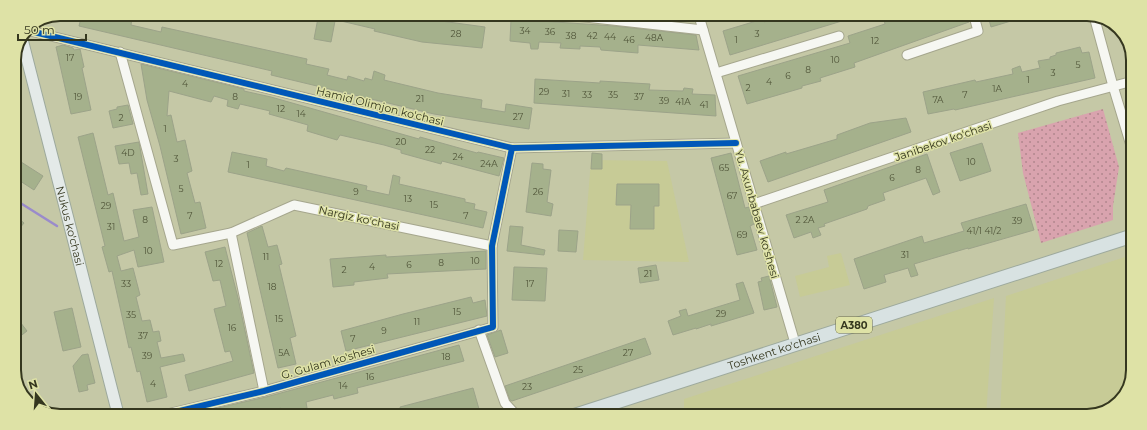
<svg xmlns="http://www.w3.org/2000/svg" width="1147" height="430" font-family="Montserrat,sans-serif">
<defs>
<pattern id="park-dots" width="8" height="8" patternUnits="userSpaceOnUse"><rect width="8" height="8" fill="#d9a3ae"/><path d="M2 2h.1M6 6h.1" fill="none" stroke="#b1868d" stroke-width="1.8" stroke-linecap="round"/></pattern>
</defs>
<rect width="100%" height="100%" fill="#c5c8a6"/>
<g fill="#c7cb96">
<polygon points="591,160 667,161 689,262 583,260"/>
<polygon points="841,253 850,285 800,297 795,276 829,267 827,256"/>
<polygon points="1131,255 1130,385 1115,407 1087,416 1000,416 1006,296"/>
<polygon points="994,298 986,416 684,415 684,399"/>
</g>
<polygon fill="url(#park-dots)" points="1103,109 1119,167 1113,206 1113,220 1041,243 1023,173 1018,133"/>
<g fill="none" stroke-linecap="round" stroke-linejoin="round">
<polyline stroke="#9a8bcb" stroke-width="2.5" points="14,199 57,226"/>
</g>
<g fill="#a5b18c" stroke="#9ca389">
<polygon points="60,14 80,14 80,20 44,22 43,21"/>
<polygon points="82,14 93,14 109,18 110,14 118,14 132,18 131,25 161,32 162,27 307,59 306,64 329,69 327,75 347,80 348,76 364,81 365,78 372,80 374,71 385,75 384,80 438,93 482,100 481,108 505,112 506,104 532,108 529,129 434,114 271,75 272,71 79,26"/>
<polygon points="343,15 420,15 419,18 485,27 482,48 422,42 374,31 375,29 341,21"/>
<polygon points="785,16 855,16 855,17 730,55 723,31 763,19 764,22"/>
<polygon points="890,16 968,16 969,22 854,63 855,67 820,78 821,81 802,86 802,88 747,104 738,76 850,43 848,36 885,24 884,20 891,18"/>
<polygon points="988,16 1021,16 1021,18 991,27"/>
<polygon points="318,18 335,21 331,42 314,39"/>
<polygon points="511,19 614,26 696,35 699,50 638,45 638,53 601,50 600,47 580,46 580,49 560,48 561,43 539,42 538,49 531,49 530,43 510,41"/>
<polygon points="63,45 73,48 74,50 80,49 84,67 82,68 91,110 71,114 56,47"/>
<polygon points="1080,47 1082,53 1089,52 1095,78 955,110 954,109 928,114 923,92 975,80 976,82 1013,74 1012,69 1020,66 1022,72 1040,68 1038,61 1050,59 1050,57 1056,55 1056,53"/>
<polygon points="141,64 244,89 244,91 271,97 419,139 420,137 477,153 478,152 504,158 499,176 442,161 441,164 401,153 401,150 384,145 340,135 337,140 307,131 308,125 269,114 270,111 240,104 238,109 227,106 228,100 214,96 211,102 169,91 167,116 171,115 177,142 185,140 192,171 187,173 195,203 200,202 206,228 181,234 160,146 147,100"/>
<polygon points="535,79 600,83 600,81 650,84 649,90 683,91 684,88 693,89 692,94 715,95 716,116 534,103"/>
<polygon points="128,105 133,124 113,128 109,111 117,109 117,107"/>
<polygon points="906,118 911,132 768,182 760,161 786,152 786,154 837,139 837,135 870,123"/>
<polygon points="93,133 108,195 113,193 124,241 139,237 133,210 152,207 164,262 138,267 134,250 117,256 121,271 133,268 140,295 136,297 142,321 150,320 153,332 159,331 161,341 157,342 161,358 183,354 185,361 160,367 167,397 147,402 140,371 137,372 131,347 129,348 112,271 109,272 102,247 105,246 78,137"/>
<polygon points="139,142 148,194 141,195 137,173 131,174 129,163 119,164 115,146"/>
<polygon points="982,143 991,171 960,181 950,153"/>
<polygon points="232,152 267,159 266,166 284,171 286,168 367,186 366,190 389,195 393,175 400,177 399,184 465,199 465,202 475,204 474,209 487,212 483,228 228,172"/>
<polygon points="592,153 602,154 602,169 591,169"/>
<polygon points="731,153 745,208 749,207 754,224 750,226 757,250 737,255 711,158"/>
<polygon points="927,154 940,192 933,195 926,178 883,193 885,200 868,206 867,209 824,224 825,226 818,228 821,235 813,238 811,232 794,238 786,215 828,202 824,190"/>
<polygon points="18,160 43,176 34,190 14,177 14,166"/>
<polygon points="532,163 543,164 543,169 551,170 547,202 553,204 551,216 526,212"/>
<polygon points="617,184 659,184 659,206 654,206 654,229 630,229 631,205 616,205"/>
<polygon points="1026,204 1034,230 968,249 968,248 914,264 918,275 911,277 908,268 884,275 886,282 864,289 854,259 922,236 924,243 964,231 961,223"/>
<polygon points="14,215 24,223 14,235"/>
<polygon points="262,226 268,247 277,245 282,264 279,265 296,336 290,338 296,364 278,368 247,233"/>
<polygon points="510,226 523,227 521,245 545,250 544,255 507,251"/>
<polygon points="559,230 578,231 576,252 558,251"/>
<polygon points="225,247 238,298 254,373 189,391 185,375 233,361 230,351 225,352 214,309 226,306 220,280 213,281 205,252"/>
<polygon points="486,251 486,269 387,274 388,278 354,282 354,285 333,287 330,259 386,255 386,257"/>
<polygon points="656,265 659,280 640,283 638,268"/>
<polygon points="514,267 547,268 545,301 512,300"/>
<polygon points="769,276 777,307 764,310 758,282 762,281 761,278"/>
<polygon points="743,282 754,313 711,326 711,324 696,329 696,328 673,335 668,321 681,316 679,311 686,309 688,316 740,300 736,284"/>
<polygon points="471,297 473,303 485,300 487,316 346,351 341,331 403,314"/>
<polygon points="72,308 81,347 63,351 54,312"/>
<polygon points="14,314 27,331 14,341"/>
<polygon points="501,330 508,353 495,357 487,335"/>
<polygon points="645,338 651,354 512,401 510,400 505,386"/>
<polygon points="459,345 464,361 357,388 358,393 334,399 333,395 306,402 307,408 291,413 292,414 283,414 281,408 259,414 205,414 205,411 266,397"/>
<polygon points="88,354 95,383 87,385 88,390 79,392 73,366 82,355"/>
<polygon points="473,388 479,409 459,414 402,414 400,407"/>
</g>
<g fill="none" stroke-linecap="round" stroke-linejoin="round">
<g stroke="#a5a68d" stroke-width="11">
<g id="minor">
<polyline points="567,15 703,30"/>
<polyline points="699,16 795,343"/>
<polyline points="1094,16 1113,86 1132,149"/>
<polyline points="26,30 512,148 736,143"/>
<polyline points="120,52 173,245 231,233 264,391"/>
<polyline points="907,55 978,31 974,16"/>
<polyline points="716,73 839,36"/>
<polyline points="754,204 1058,101 1133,81"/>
<polyline points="231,233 294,205 492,246"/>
<polyline points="479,330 505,403 516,415"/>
<polyline points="167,414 264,391 493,327 492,246 512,148"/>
</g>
</g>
<g stroke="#9da99d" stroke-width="13">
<g id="major">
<path id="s1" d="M22,39L118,414"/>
</g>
</g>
<g stroke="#9da99d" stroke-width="15">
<g id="highway">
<path id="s2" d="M576,415L1132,236"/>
</g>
</g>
<use href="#minor" stroke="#f6f7f2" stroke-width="9"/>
<use href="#major" stroke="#e4eae8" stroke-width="11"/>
<use href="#highway" stroke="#d8e2e2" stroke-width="13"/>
<g stroke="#dee2a6" stroke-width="8">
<g id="cycleway">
<polyline points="26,30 512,148 736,143"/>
<polyline points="167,414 264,391 493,327 492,246 512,148"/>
</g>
</g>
<use href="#cycleway" stroke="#0057b8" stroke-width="6"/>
</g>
<g text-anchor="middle" stroke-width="3" stroke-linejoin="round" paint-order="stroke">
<g font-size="9" fill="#51563a">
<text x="525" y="34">34</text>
<text x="550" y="35">36</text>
<text x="456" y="37">28</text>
<text x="757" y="37">3</text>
<text x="571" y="39">38</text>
<text x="592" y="39">42</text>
<text x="610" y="40">44</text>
<text x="654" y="41">48A</text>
<text x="629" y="43">46</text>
<text x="736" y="43">1</text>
<text x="875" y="44">12</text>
<text x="70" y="61">17</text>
<text x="835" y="63">10</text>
<text x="1078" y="68">5</text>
<text x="808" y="73">8</text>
<text x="1053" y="76">3</text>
<text x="788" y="79">6</text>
<text x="1028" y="83">1</text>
<text x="769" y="85">4</text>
<text x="185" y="87">4</text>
<text x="748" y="91">2</text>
<text x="997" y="92">1A</text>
<text x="544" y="95">29</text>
<text x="566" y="97">31</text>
<text x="587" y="98">33</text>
<text x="613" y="98">35</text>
<text x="965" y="98">7</text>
<text x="78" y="100">19</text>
<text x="235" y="100">8</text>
<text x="639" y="100">37</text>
<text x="420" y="102">21</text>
<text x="938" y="103">7A</text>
<text x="664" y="104">39</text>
<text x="683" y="105">41A</text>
<text x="704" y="108">41</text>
<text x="281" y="112">12</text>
<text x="301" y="117">14</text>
<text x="518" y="120">27</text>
<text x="121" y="121">2</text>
<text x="165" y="132">1</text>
<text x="401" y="145">20</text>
<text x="430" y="153">22</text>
<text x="128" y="156">4D</text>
<text x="458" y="160">24</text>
<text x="176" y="162">3</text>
<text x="971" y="165">10</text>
<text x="489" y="167">24A</text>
<text x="248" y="168">1</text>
<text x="724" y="171">65</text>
<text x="918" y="173">8</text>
<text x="892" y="181">6</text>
<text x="181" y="192">5</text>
<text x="356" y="195">9</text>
<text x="538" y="195">26</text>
<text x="732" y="199">67</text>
<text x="408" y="202">13</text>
<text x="434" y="208">15</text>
<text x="106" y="209">29</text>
<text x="190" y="219">7</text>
<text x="466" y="219">7</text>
<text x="145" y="223">8</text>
<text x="805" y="223">2 2A</text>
<text x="1017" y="224">39</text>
<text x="111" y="230">31</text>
<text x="984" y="234">41/1 41/2</text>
<text x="742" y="238">69</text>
<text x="148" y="254">10</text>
<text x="905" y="258">31</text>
<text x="266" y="260">11</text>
<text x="475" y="264">10</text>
<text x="441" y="266">8</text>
<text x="219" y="267">12</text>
<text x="409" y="268">6</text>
<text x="372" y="270">4</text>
<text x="344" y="273">2</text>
<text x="648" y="277">21</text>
<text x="126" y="287">33</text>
<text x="530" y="287">17</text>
<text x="272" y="290">18</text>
<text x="457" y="315">15</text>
<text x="721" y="317">29</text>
<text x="131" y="318">35</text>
<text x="279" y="322">15</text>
<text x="417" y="325">11</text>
<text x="232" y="331">16</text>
<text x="384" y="334">9</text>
<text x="143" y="339">37</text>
<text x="353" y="342">7</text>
<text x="284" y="356">5A</text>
<text x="628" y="356">27</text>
<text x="147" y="359">39</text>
<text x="446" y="360">18</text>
<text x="578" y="373">25</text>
<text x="370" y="380">16</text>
<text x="153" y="387">4</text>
<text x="343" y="389">14</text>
<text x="527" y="390">23</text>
</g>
<rect fill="#dee2a6" stroke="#686a48" stroke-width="1" x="836" y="317" width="36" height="16" rx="3"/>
<g font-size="10" font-weight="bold" fill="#35371f">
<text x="854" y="329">A380</text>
</g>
<g font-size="11" fill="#35371f" stroke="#dee2a6">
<text transform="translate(380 106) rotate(14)" y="4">Hamid Olimjon ko'chasi</text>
<text transform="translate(943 141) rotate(-19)" y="4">Janibekov ko'chasi</text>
<text transform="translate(757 214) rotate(74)" y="4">Yu. Axunbabaev ko'shesi</text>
<text transform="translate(359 218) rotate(12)" y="4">Nargiz ko'chasi</text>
<text dy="4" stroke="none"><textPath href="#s1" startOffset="193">Nukus ko'chasi</textPath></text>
<text dy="4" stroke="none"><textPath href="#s2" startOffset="208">Toshkent ko'chasi</textPath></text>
<text transform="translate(328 362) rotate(-16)" y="4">G. Gulam ko'shesi</text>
</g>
</g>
<path d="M0 0H1147V430H0ZM60 21H1087A39 39 0 0 1 1126 60V370A39 39 0 0 1 1087 409H60A39 39 0 0 1 21 370V60A39 39 0 0 1 60 21Z" fill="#dee2a6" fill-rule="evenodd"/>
<path fill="none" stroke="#35371f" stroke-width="2" d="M60 21H1087A39 39 0 0 1 1126 60V370A39 39 0 0 1 1087 409H60A39 39 0 0 1 21 370V60A39 39 0 0 1 60 21Z"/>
<g transform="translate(36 394) rotate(343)" stroke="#dee2a6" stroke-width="3" paint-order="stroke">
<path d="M0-3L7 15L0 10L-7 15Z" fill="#35371f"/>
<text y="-6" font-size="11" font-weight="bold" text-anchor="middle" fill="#35371f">N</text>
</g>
<path d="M18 34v6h68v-6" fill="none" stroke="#35371f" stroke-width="2"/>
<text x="24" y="34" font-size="12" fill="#35371f" stroke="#dee2a6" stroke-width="3" paint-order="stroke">50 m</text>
</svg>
